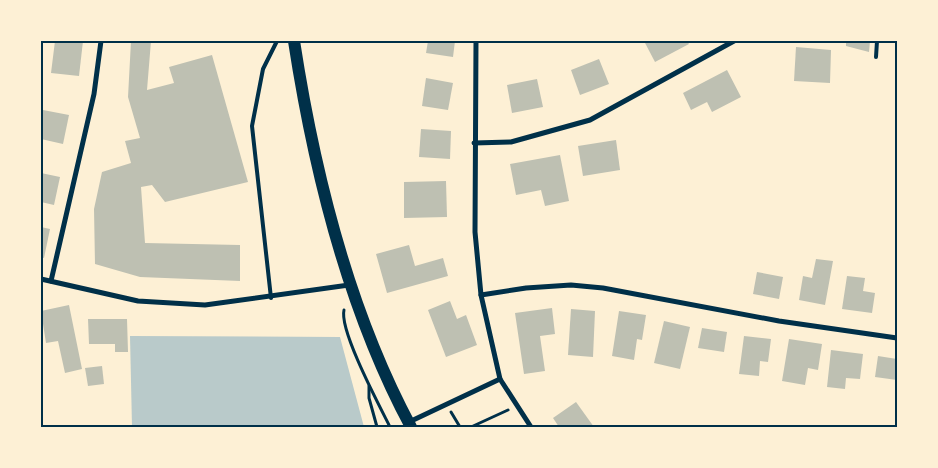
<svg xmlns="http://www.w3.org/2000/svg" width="938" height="468" font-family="Spectral,serif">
<rect width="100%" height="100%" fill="#fdf0d5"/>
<polygon fill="#b9caca" points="130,336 340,337 364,427 132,427"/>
<g fill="#bec0b2">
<polygon points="55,41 83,41 79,76 51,73"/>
<polygon points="131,41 151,41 147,90 174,83 169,67 212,55 248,182 165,202 152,185 141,187 145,243 240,245 240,281 140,277 95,264 94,209 102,172 131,163 125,141 140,138 128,97"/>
<polygon points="428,41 455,41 453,57 426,53"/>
<polygon points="644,41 687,41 689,44 655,62"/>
<polygon points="846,41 870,41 869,52 846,46"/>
<polygon points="796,47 831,50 830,83 794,81"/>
<polygon points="599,59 609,84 580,95 571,70"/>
<polygon points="727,70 741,97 712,112 707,102 691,110 683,93"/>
<polygon points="426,78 453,83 448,110 422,106"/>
<polygon points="537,79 543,107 512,113 507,85"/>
<polygon points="43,110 69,115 63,144 41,139"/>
<polygon points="421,129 451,131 450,159 419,157"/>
<polygon points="616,140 620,170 583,176 578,146"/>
<polygon points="560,155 569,201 545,206 541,190 516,195 510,164"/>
<polygon points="41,173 60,177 54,205 41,202"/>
<polygon points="446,181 447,217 404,218 404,182"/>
<polygon points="41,227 50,229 44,258 41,257"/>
<polygon points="409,245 415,266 443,258 448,276 387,293 376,254"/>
<polygon points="816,259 833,261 825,305 799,300 803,276 812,278"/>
<polygon points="757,272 783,277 779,299 753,294"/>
<polygon points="847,276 865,278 863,291 875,293 872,313 842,309"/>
<polygon points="450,301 457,319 466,315 477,345 446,357 428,310"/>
<polygon points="69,305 82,369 65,373 58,341 46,343 41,311"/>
<polygon points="552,308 555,334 540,336 545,371 524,374 515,313"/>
<polygon points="571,309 595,311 593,357 568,355"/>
<polygon points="619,311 646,315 642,340 637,339 634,360 612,356"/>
<polygon points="88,319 127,319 128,352 115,352 115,344 89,344"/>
<polygon points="664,321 690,327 680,369 654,363"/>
<polygon points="702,328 727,332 724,352 698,348"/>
<polygon points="744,336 771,339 768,362 760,361 759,376 739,374"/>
<polygon points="789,339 822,344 818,370 808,368 805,385 782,381"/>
<polygon points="831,350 863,354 860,379 846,378 845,389 827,387"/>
<polygon points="878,356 897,359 897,380 875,377"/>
<polygon points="102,366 104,384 88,386 85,368"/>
<polygon points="576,402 594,427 559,427 553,418"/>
</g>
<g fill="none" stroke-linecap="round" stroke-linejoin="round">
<g stroke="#003049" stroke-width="3">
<path d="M344,310C339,330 379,405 390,427"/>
<polyline points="369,386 369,398 377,427"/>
<polyline points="451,412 460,427"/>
<polyline points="471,427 508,410"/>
</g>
<g stroke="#003049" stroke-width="4">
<polyline points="876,57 877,41"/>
<polyline points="271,298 252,126 263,69 277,41"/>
</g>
<g stroke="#003049" stroke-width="5">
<polyline points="476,41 475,232 481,295 500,379"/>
<polyline points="474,143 511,142 590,120 734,41"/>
<polyline points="41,279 138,301 205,305 349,285"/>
<polyline points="51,281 94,94 101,41"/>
<polyline points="481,295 526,288 571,285 603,288 779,321 897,338"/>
<polyline points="409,422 500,379 531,427"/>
</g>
<path stroke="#003049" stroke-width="12" d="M294,41C314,171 348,310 411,427"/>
</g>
<rect width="938" height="468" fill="none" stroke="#fdf0d5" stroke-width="85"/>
<rect x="42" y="42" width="854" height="384" fill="none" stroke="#003049" stroke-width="2"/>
</svg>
